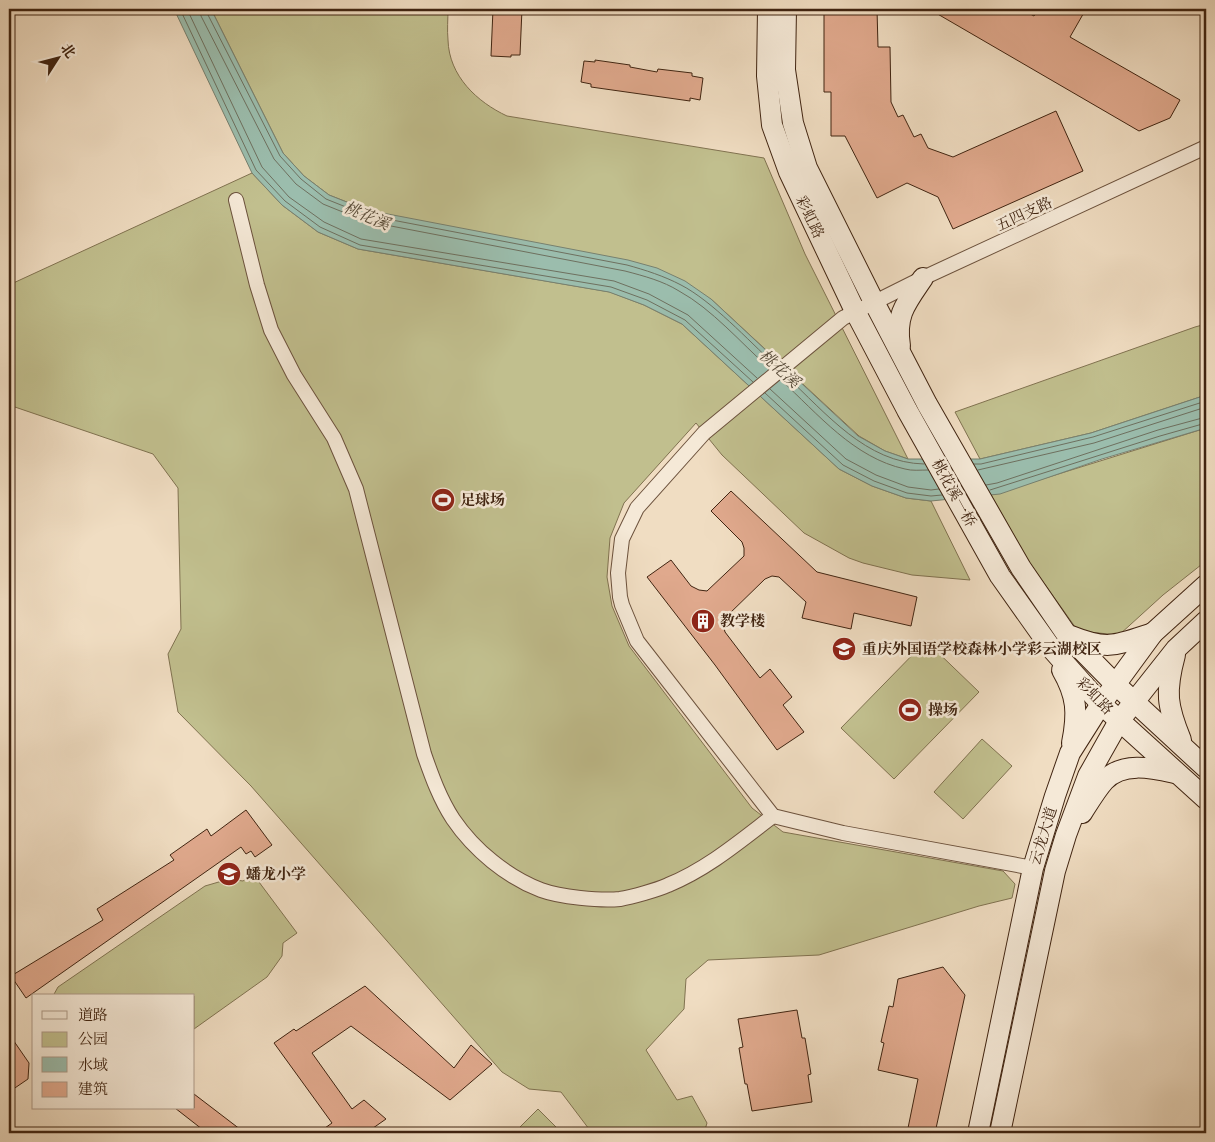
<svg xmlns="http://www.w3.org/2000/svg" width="1215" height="1142" font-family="Vollkorn,'Noto Serif SC',serif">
<rect width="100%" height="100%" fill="#f0ddc2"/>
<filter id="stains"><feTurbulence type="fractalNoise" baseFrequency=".004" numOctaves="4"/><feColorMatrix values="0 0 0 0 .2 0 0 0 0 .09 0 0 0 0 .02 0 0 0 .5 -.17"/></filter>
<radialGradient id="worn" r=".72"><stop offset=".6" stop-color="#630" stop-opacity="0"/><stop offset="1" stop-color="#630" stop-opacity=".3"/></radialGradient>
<g fill="#c1bf8e" stroke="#807250">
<path d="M211,9H448C448,19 447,30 448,40C449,76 477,102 507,116L764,158L805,254L908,459L885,451L859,436L711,299L367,210L329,195L304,176L283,153Z"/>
<polygon points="252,173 282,205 318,232 358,249 610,292 644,305 682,324 839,469 872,486 906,498 931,501 970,580 912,575 863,563 849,558 804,533 722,455 696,423 624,503 610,538 607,577 612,606 629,646 752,808 783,832 1003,871 1015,884 1012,898 979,906 819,955 708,960 686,979 684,1009 646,1050 677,1100 692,1096 707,1123 704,1133 592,1133 561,1092 529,1089 502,1072 251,786 178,712 168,654 181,629 178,488 153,454 9,405 9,285"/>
<polygon points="1206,324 1206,395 1091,433 980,459 955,412 1195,327"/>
<polygon points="1206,428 1206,561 1163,595 1119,635 1078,631 1029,562 991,495"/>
<polygon points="926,641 979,692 894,779 841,728"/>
<polygon points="982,739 1012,766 963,819 934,792"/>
<polygon points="253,874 297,933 283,943 282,956 267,977 194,1029 194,996 53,996 58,987 205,886 229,879 243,881"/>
<polygon points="538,1109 562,1133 514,1133"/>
</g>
<polygon fill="#9bbdad" stroke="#77806f" points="174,9 211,9 283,153 304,176 329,195 367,210 628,260 657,268 685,281 711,299 858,436 885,451 908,459 980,459 1091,433 1206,395 1206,428 1102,459 1000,494 931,501 906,498 872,486 839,469 682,324 644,305 609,292 358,249 318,232 282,205 252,173"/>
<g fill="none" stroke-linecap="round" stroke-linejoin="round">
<g stroke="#6e705f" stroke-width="1">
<polyline points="180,9 256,170 285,201 320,227 360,245 611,287 647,300 685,320 753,382"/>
<polyline points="187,9 262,167 289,197 324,222 361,239 614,281 649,294 688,315 757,378"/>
<path d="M200,9L201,16L274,159L296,184L323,204L365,221L625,271C644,276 663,281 679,291C712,309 741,343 769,368"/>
<path d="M206,9L207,13L280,156L301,179L326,199L366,215L627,265C645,270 664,276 681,285C712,301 748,340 774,364"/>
<path d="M786,376C826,413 866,463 924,464"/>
<path d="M781,380C818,414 854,458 905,469C912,471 920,470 928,470"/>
<polyline points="770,389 846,459 876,475 908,487 931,490 939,489"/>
<polyline points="765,393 843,465 874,481 907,493 931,496 942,495"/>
<polyline points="974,464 981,464 1093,437 1206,401"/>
<polyline points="978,470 1094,443 1206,407"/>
<polyline points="986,485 997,483 1158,430 1206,417"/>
<polyline points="990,490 1160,436 1206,423"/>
</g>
</g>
<g fill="#e0a98d" stroke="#402411">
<polygon points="493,9 522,9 520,55 511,55 511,57 491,56"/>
<polygon points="824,9 877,9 878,47 890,47 891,102 898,117 903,115 914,137 921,134 928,148 953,157 1056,111 1083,171 953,229 938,197 907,183 877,198 845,136 831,136 831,92 824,92"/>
<polygon points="929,9 1021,9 1034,16 1039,9 1086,9 1070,37 1180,100 1170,118 1139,131"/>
<polygon points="595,60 630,65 630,67 657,72 658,69 692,73 692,76 703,78 700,100 690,98 690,101 591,87 591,84 581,82 584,61 595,62"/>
<polygon points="731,491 817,572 917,597 911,626 854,613 851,629 802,618 806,602 779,577 772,576 765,579 727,616 723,624 725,632 760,678 770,669 792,697 783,705 804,732 777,750 715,665 647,577 671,560 691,586 699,590 707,591 744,556 744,548 742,542 711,511"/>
<polygon points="246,810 272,845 255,857 251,851 246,854 241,847 26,998 11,976 103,920 97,909 174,860 170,855 207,829 211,836"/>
<polygon points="943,967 965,995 935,1133 907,1133 918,1079 878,1070 884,1043 881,1042 889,1006 893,1007 898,979"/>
<polygon points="365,986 454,1068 471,1045 492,1064 450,1100 351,1026 312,1053 352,1109 364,1100 386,1119 366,1133 318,1133 332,1123 274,1043 294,1029 296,1031"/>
<polygon points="797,1010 802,1038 805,1038 811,1074 808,1075 812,1102 752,1111 747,1084 745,1084 739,1048 743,1047 738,1019"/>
<polygon points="9,1034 29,1063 28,1079 9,1092"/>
<polygon points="194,1094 245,1133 207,1133 175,1108 194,1108"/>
</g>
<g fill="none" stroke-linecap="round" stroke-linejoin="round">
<g stroke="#6c523d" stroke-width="16">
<g id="street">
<path d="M236,200L257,285L271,330L294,375L334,438L356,489L424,754C432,777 440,799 453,819C474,850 507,877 541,890C560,897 600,901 620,899C632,897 657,890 668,885C707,869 739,842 773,816"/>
<polyline points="1033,868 843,833 773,816 637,641 622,605 620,597 618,573 622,539 637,508 704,433 843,318 923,278 1206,147"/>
</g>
</g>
<g stroke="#402411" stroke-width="22">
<g id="secondary">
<polyline points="768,9 767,76 772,125 789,172 855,311 907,410 1000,576 1051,648 1101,704 1206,799"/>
<polyline points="786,9 785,70 793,123 807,168 874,302 927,404 1021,568 1067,635 1115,684 1206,768"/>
<path d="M900,346C895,315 906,303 923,278"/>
<path d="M1071,636C1108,651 1117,645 1153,633"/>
<path d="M1175,655C1165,692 1167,706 1181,740"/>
<path d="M1062,670C1077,696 1078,713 1072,743"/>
<path d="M1082,813C1089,802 1096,790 1104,781C1122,761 1152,768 1175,773"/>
<polyline points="978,1133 1033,868 1055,796 1070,753 1101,704 1153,633 1206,585"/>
<polyline points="1000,1133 1055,871 1066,835 1088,776 1119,721 1176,649 1206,621"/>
</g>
</g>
<use href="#street" stroke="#f5e9d7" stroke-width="14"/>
<use href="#secondary" stroke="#f5e9d7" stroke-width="20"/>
</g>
<defs>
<g id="stadium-disc" transform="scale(1.25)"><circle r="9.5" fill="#8f2418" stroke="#f5e9d7"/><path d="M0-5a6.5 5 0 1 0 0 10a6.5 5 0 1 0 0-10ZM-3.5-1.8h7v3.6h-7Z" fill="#fff"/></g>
<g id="building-disc" transform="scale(1.25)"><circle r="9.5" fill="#8f2418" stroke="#f5e9d7"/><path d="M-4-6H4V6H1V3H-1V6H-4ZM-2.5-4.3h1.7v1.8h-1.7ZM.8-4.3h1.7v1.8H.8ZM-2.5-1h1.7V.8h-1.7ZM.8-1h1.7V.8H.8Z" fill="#fff"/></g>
<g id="school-disc" transform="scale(1.25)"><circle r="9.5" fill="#8f2418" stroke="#f5e9d7"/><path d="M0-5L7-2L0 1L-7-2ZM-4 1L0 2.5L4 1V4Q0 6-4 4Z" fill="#fff"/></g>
</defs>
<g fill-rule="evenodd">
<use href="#stadium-disc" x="443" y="500"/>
<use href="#building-disc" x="703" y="621"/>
<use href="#school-disc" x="844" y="649"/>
<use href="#stadium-disc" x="910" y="710"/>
<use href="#school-disc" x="229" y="874"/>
</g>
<g text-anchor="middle" stroke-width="5" stroke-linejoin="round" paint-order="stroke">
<g font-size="15" fill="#402411" stroke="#f5e9d7">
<text transform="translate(1024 214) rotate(-25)" y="5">五四支路</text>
<text transform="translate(810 217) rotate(64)" y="5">彩虹路</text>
<text transform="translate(954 493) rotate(61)" y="5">桃花溪一桥</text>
<text transform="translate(1095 696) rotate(46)" y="5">彩虹路</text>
<text transform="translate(1043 836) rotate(-73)" y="5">云龙大道</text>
</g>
<g font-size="15" font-weight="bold" fill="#402411" stroke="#f5e9d7" text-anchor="start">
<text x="460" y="505">足球场</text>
<text x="720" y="626">教学楼</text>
<text x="862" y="654">重庆外国语学校森林小学彩云湖校区</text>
<text x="928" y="715">操场</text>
<text x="246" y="879">蟠龙小学</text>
</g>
<g font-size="16" font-style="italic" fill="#574a38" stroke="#f5e9d7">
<text transform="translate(367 215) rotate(23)" y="6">桃花溪</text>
<text transform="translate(780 368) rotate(42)" y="6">桃花溪</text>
</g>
</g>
<rect width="1215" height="1142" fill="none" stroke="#f0ddc2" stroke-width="30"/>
<rect x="10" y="10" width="1195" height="1122" fill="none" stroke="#402411" stroke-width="2.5"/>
<rect x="15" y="15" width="1185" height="1112" fill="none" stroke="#402411"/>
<rect x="32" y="994" width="162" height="115" fill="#f5e9d7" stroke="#ad9a88"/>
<rect x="42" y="1011" width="25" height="8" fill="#f5e9d7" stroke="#ad9a88"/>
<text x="78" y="1020" font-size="15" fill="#402411">道路</text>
<rect x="42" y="1032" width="25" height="15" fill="#c1bf8e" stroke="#ad9a88"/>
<text x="78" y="1044" font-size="15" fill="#402411">公园</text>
<rect x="42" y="1057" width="25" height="15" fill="#9bbdad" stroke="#ad9a88"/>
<text x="78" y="1070" font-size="15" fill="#402411">水域</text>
<rect x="42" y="1082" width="25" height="15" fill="#e0a98d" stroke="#ad9a88"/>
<text x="78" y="1094" font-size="15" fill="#402411">建筑</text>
<g transform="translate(58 58) rotate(54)" stroke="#f5e9d7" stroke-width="4" paint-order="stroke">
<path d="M0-4L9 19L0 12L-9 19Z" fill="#402411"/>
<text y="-8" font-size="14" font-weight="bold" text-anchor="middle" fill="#402411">北</text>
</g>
<rect width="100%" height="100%" filter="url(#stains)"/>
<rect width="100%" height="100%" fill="url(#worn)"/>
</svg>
